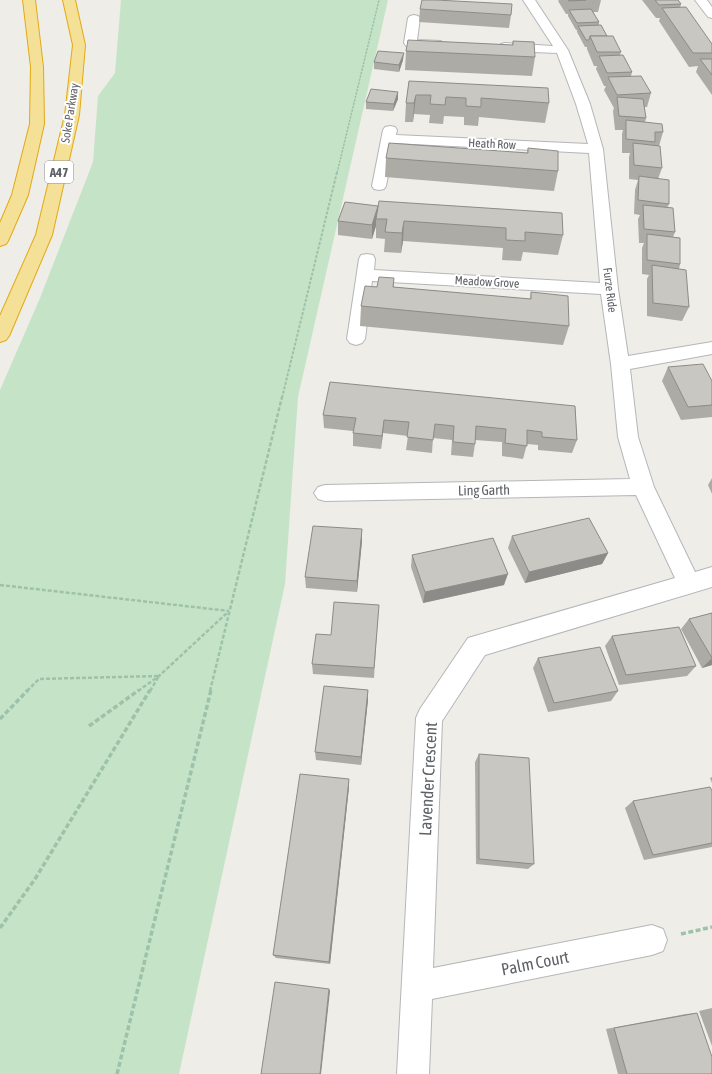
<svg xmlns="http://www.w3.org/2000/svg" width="712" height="1074" font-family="'Asap Condensed',sans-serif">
<rect width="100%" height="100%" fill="#efede7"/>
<polygon fill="#c5e4c7" points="121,0 388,0 298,397 285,584 179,1074 0,1074 0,390 40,298 93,162 98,96 115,73"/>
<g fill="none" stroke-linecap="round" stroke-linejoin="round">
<g stroke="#b4b6ba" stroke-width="2">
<g id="minor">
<polygon points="523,0 535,0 568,50 590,104 603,149 618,289 628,356 712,342 712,354 630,369 638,437 654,487 695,572 712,567 712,587 485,655 442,721 433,968 652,925 663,929 667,940 663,951 652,955 432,999 429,1074 397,1074 416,718 420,709 468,638 675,578 636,495 325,501 318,499 314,493 318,487 325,485 630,479 618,437 611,364 601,294 372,281 365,339 362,343 356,345 350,343 347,339 359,259 361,255 367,254 373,255 375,259 374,270 600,283 589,153 394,143 386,186 384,189 379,190 374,189 372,186 383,130 385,127 390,126 395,127 397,130 396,135 588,144 576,104 557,53 505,51 501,50 499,47 501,44 505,43 553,46"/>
<polygon points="695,0 707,0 712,7 712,18 708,17"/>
<polygon points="414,15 418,16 420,18 417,40 441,41 443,44 441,47 406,46 404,43 408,18 410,16"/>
</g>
</g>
<g stroke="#e3a913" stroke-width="2">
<g id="highway">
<polygon points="23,0 35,0 43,67 44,124 28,195 8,241 6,244 0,246 0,223 12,195 30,124 31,67"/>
<polygon points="63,0 75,0 85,45 79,115 52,235 9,336 6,340 0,342 0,316 36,235 65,115 73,45"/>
</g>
</g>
<polyline stroke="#9ec2a9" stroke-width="1.5" stroke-dasharray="2.5 1" stroke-linecap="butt" points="337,173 379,0"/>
<polyline stroke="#9ec2a9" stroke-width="2" stroke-dasharray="3 1.5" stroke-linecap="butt" points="282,398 337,172"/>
<g stroke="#9ec2a9" stroke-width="2.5" stroke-dasharray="4 2" stroke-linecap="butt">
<polyline points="0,585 229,611"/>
<polyline points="27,691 39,679 158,676"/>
<polyline points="138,691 159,676 228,612"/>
<polyline points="150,691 159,676"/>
<polyline points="210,691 282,397"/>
</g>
<g stroke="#9ec2a9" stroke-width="3.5" stroke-dasharray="5 2.5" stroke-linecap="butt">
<polyline points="0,719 28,690"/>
<polyline points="89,726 139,690"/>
<polyline points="0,928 35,879 150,690"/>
<polyline points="681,934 712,927"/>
<polyline points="117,1074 211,690"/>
</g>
<use href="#minor" fill="#fff" fill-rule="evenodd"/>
<use href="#highway" fill="#f5e098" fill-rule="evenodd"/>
</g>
<g fill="#acaba6">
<polygon points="559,0 601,0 598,12 593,12 599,22 599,25 607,36 621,52 620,55 632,72 631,76 651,93 647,107 644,107 646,118 645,122 663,132 659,146 662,168 658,179 669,204 667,208 675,232 673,237 680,264 679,269 689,307 682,321 647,316 647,279 649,275 642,274 642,248 644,243 639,243 638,219 640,215 634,214 635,190 638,180 629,179 629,157 630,153 622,153 622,134 623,130 615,130 613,111 614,108 604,90 606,86 604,86 596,69 597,66 594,66 587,49 587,47 585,47 577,32 577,30 576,30 568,16 568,14 566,14 558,1"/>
<polygon points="642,0 678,0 681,4 680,8 712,44 712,95 696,72 698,66 689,67 659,21 660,18 656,18"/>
<polygon points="420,9 511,15 509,28 419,22"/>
<polygon points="513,41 535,57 532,76 405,70 406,51 512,45"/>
<polygon points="403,60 399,72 374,69 374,62"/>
<polygon points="409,81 549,103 545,123 479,117 478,126 464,125 464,117 444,116 443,124 429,123 430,115 414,114 413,122 405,122 406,103"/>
<polygon points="398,92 398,99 393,111 366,109 366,102"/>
<polygon points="528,148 558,171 554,191 385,177 386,158 527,153"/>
<polygon points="345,202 563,235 558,255 523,252 521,261 502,260 503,248 403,241 401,253 384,252 385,239 376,238 376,226 372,239 338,235 338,221"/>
<polygon points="394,278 394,287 530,299 531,292 569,326 563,345 360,326 361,306 377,287"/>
<polygon points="668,367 712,381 712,417 681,420 662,381"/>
<polygon points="575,406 577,440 572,453 538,450 538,445 527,444 523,459 502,456 502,442 475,440 475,444 473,457 451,455 452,440 433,438 432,453 406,450 408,436 383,433 381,449 353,446 353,431 324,428 323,415"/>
<polygon points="712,478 712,494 708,485"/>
<polygon points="362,529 362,541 357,592 306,588 305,577"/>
<polygon points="512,536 608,553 602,564 525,583 508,548"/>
<polygon points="412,555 504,585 423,603 411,567"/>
<polygon points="712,613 712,665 702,668 681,629 689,619"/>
<polygon points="378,616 374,678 313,674 312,664 331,635"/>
<polygon points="612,636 696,666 687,676 619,685 605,646"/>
<polygon points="538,658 618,691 611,701 548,712 533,668"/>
<polygon points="368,690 368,700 361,765 316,760 315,752"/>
<polygon points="479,754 534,864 528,869 476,864 475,762"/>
<polygon points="712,777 712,783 710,778"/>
<polygon points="349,787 330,964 276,958 273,955"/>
<polygon points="712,791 712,847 644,860 625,808 633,801"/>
<polygon points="712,1008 712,1046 699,1011"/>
<polygon points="697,1013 712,1074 618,1074 606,1029 686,1014"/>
</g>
<g fill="#8c8b87">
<polygon points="404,53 403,60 399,72 399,65"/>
<polygon points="398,92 398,99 393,111 394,104"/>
<polygon points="416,95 414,114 413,122 414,103"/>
<polygon points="378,206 376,219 376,226 372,239 372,225"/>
<polygon points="404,221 403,241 401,253 402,233"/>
<polygon points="384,420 383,433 381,449 382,436"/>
<polygon points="362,529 362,541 357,592 357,581"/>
<polygon points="608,553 602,564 525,583 529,572"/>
<polygon points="508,574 504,585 423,603 425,592"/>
<polygon points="712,658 712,665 702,668"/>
<polygon points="368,690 368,700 361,765 361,757"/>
<polygon points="349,779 349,787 330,964 329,962"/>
<polygon points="329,989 330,991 321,1074 320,1074"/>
</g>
<g fill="#c8c7c1" stroke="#8c8b87">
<polygon points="422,0 436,0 512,4 511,15 420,9"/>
<polygon points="568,0 586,0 569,1"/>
<polygon points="655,0 678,0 681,4 659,5"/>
<polygon points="686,7 712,44 712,53 693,53 662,8"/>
<polygon points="591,9 599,22 577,23 569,10"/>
<polygon points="601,25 607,36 590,36 589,40 586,40 578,26"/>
<polygon points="590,36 613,36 621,52 597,52"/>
<polygon points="408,40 513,45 513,41 534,42 535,57 406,51"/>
<polygon points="378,51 404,53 399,65 374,62"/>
<polygon points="623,55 632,72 607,73 599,56"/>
<polygon points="700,59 712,59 712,75"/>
<polygon points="641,76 651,93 617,95 608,77"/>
<polygon points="409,81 548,88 549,103 481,98 481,107 466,106 466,98 446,97 445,105 430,104 431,95 416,95 414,103 406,103"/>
<polygon points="371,89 398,92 394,104 366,102"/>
<polygon points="617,97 643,99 646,118 619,116"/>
<polygon points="626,120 662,124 663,132 655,132 655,142 626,139"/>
<polygon points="389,143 528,153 528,148 558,151 558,171 386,158"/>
<polygon points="633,143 660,146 662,168 634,165"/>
<polygon points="639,176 669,180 669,204 638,200"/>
<polygon points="379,201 562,213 563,235 525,232 525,241 506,240 506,228 404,221 402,233 385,232 387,219 376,219"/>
<polygon points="345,202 378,206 372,225 338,221"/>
<polygon points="643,205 673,208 675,232 644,229"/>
<polygon points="647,234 680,238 680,264 647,260"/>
<polygon points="652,265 686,270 689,307 653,303"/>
<polygon points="379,277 394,278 393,287 531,299 531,292 568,296 569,326 361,306 365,286 377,287"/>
<polygon points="703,364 712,381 712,405 688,407 668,367"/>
<polygon points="330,382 575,406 577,440 542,437 542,432 527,430 527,446 505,443 506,429 476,426 475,444 453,442 454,426 435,424 433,440 407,437 409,422 384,420 382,436 353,433 356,418 323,415"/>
<polygon points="589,518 608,553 529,572 512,536"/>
<polygon points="313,526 362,529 357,581 305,577"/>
<polygon points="493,538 508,574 425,592 412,555"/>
<polygon points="334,602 379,605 374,668 312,664 316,634 331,635"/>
<polygon points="712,613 712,658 689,619"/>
<polygon points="679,627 696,666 626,675 612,636"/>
<polygon points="600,647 618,691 554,703 538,658"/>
<polygon points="324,686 368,690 361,757 315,752"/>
<polygon points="479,754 529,758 534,864 479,859"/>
<polygon points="300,774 349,779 329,962 273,955"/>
<polygon points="710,787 712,791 712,843 653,855 633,801"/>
<polygon points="275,982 329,989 320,1074 261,1074"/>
<polygon points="697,1013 712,1057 712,1074 627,1074 614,1028"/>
</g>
<g text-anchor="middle" stroke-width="4" stroke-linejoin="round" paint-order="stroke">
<g font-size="12" fill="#5e6166" stroke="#fff">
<text transform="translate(70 113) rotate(-81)" y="4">Soke Parkway</text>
<text transform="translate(492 144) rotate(3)" y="4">Heath Row</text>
<text transform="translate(487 282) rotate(3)" y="4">Meadow Grove</text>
<text transform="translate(610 290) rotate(83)" y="4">Furze Ride</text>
</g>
<rect fill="#fff" stroke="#8e9094" stroke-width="1" x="45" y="161" width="28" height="22" rx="3"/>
<g font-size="13" font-weight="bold" fill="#5e6166">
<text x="59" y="177">A47</text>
</g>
<g font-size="14" fill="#5e6166" stroke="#fff">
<text transform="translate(484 490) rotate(-1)" y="5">Ling Garth</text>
</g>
<g font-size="17" fill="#5e6166" stroke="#fff">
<text transform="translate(428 779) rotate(-87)" y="6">Lavender Crescent</text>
<text transform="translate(535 963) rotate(-11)" y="6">Palm Court</text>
</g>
</g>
</svg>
